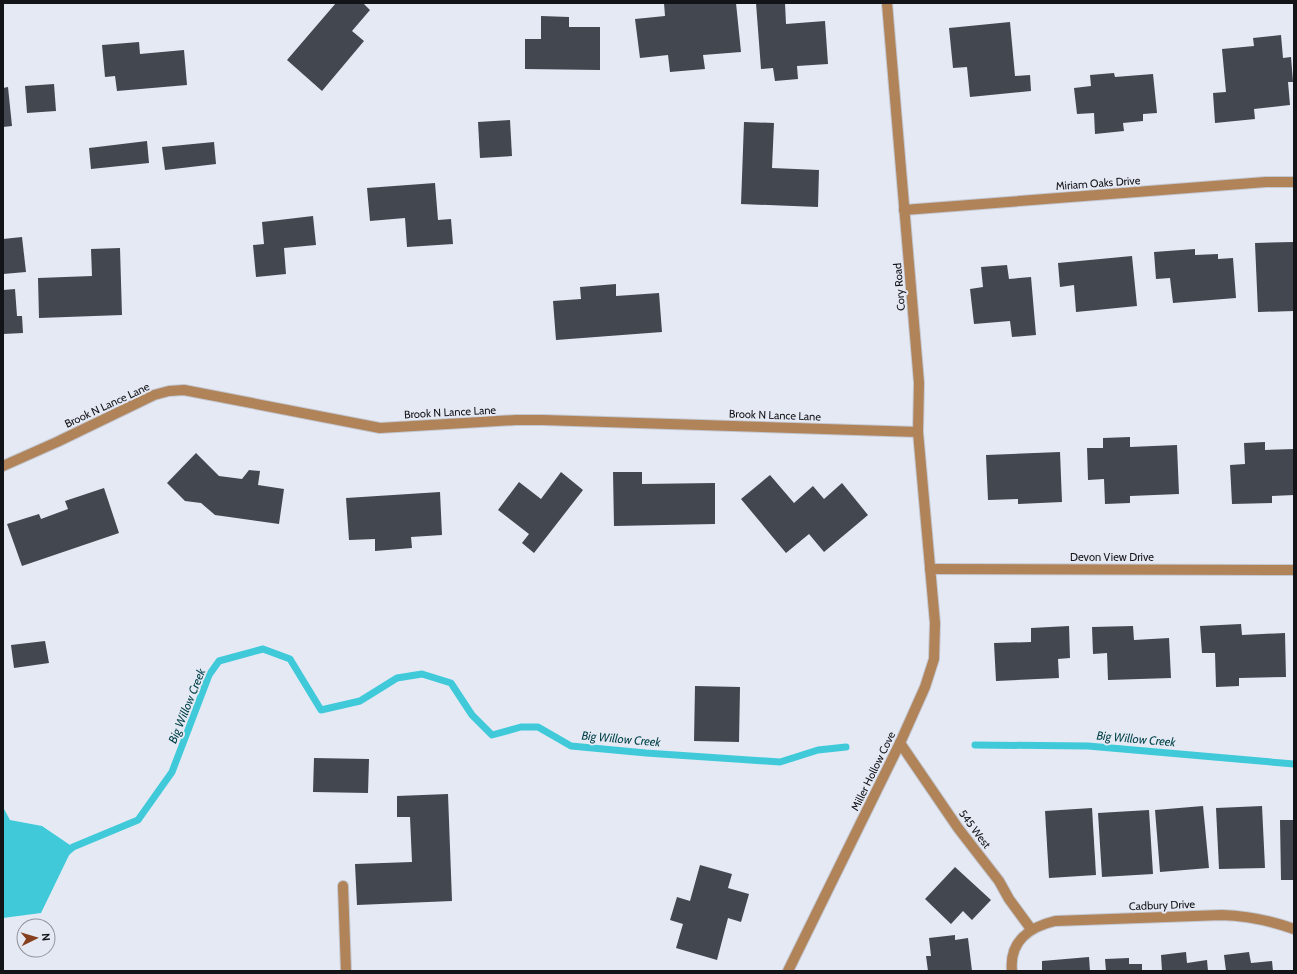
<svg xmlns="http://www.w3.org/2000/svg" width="1297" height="974" font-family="Cabin,sans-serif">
<rect width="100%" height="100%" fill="#e5e9f4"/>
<polygon fill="#40cad9" points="3,807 10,820 42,826 73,847 41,913 3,918"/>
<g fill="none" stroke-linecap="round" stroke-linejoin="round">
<g stroke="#40cad9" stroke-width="7">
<polyline points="975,745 1088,746 1294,764"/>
<polyline points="67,852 73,847 138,820 172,772 209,675 219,661 263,649 290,659 321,710 360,701 397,678 422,674 451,683 472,715 492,735 521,727 538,727 571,746 646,753 780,762 818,750 846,747"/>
</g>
</g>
<g fill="#434750">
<polygon points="336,3 363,3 370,10 352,31 364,41 322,91 287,60"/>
<polygon points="664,3 719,3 719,4 736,3 741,52 703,55 705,69 670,72 668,55 640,58 635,19 665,16"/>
<polygon points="756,3 785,3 786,24 825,21 828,64 797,66 798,79 775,81 773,68 761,69"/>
<polygon points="541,16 569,17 569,27 600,27 600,70 525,69 525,39 541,39"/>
<polygon points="1010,22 1015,76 1030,75 1031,91 970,97 967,67 953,68 949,28"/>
<polygon points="1281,35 1283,58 1291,57 1293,82 1288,82 1290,105 1254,109 1255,119 1215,123 1213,93 1226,92 1222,49 1254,46 1253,38"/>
<polygon points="139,42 140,54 184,50 187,85 117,91 115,76 105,77 102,45"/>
<polygon points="1114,73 1115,77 1153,74 1157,113 1143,114 1143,121 1123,123 1124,131 1095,134 1094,113 1077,114 1074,88 1091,86 1090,75"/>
<polygon points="54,84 56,111 27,113 25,86"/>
<polygon points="8,87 12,126 3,127 3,88"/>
<polygon points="510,120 512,156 480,158 478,122"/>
<polygon points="744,122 774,123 772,168 819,170 818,207 741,204"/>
<polygon points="147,141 149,163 91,169 89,148"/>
<polygon points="214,142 216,164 165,170 162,147"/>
<polygon points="435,183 438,220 451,219 453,244 407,247 405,218 370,221 367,188"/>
<polygon points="313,216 316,245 284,248 286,274 256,277 253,245 264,244 262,222"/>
<polygon points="22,237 26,272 3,274 3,239"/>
<polygon points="1294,242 1294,311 1258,312 1255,243"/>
<polygon points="120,248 122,315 39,318 38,278 92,276 91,249"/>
<polygon points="1195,249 1195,255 1218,254 1218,259 1233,258 1236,298 1173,303 1170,278 1156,279 1154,252"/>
<polygon points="1132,256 1137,306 1076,312 1074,285 1060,287 1058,263"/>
<polygon points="1007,265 1009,279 1031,277 1036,335 1012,337 1010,321 974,324 970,289 983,287 981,267"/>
<polygon points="616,284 616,296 659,293 662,332 556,340 553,301 581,299 580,287"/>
<polygon points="15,289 17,316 22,316 23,333 3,334 3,290"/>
<polygon points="1130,437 1130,447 1177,445 1179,494 1130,496 1130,503 1105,504 1104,479 1088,480 1087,448 1103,448 1103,438"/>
<polygon points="1265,442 1265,450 1294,449 1294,495 1272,496 1272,503 1232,504 1230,465 1245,464 1244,443"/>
<polygon points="1060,452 1062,502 1018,504 1018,499 988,500 986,455"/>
<polygon points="196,453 219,476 242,479 249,470 260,471 258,485 284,489 279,524 215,515 201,503 185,501 167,483"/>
<polygon points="561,472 583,490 534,553 522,543 529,534 498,510 519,482 541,499"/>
<polygon points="613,472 642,472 642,484 715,483 715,524 614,526"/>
<polygon points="770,475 794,503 813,486 824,499 842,483 868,515 824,552 809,534 786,553 741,499"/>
<polygon points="104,488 119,533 22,566 7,524 39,514 41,519 68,509 65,501"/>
<polygon points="440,492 442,535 411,537 412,548 375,551 375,539 349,540 346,498"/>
<polygon points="1241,624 1242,635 1285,633 1286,677 1239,678 1239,686 1216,687 1215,653 1202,653 1200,626"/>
<polygon points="1069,626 1070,658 1058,659 1059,678 996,681 994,643 1031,642 1031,628"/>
<polygon points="1133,626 1134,640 1169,638 1171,678 1108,680 1107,653 1093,654 1092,627"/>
<polygon points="45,641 49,663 14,668 11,645"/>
<polygon points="695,686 740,687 739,742 694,741"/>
<polygon points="314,758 369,759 368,793 313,792"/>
<polygon points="448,794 452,901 357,905 355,864 412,862 410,817 397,817 397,796"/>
<polygon points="1203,806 1209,868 1160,872 1155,810"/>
<polygon points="1262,806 1265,868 1219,869 1216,808"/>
<polygon points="1092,808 1096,875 1049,878 1045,811"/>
<polygon points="1149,810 1153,874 1102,877 1098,813"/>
<polygon points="1280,820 1294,820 1294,880 1281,880"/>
<polygon points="700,865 732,874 728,888 749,894 741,922 728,918 717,960 676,948 683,924 670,920 677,897 690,901"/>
<polygon points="955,867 991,900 972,920 963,911 951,924 925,899"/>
<polygon points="955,935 955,940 968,938 972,971 928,971 926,956 931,956 929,938"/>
<polygon points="1186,952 1187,963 1207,960 1208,971 1162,971 1161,955"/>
<polygon points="1249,952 1251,963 1272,961 1273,971 1226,971 1224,955"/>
<polygon points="1089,957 1090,971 1042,971 1042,961"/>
<polygon points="1129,958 1129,964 1142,964 1142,971 1106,971 1105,959"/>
</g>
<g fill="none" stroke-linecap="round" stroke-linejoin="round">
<g stroke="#c3c7d1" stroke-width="12">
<g id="lane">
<polyline points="900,743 958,828 999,881 1009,899 1031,929"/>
<polyline points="343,886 346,971"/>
</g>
</g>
<g stroke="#c3c7d1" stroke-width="12">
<g id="street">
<polyline points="904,210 1266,182 1294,182"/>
<polyline points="3,466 57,442 154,395 169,391 184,390 380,428 516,420 543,420 918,432"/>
<polyline points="930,569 1294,570"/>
<polyline points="788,971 900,743 925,687 934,659 935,623 918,432 919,383 887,3"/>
<path d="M1012,971C1009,942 1029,927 1055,921L1222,915C1249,916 1269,920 1294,929"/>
</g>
</g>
<use href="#lane" stroke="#b08359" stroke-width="10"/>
<use href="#street" stroke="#b08359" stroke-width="10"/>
</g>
<g text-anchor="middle" stroke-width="4" stroke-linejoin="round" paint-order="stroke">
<g font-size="11" fill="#131418" stroke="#e5e9f4">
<text transform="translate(1098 183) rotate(-4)" y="4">Miriam Oaks Drive</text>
<text transform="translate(899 287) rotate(-95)" y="4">Cory Road</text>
<text transform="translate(107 405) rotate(-25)" y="4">Brook N Lance Lane</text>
<text transform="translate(450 412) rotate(-3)" y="4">Brook N Lance Lane</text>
<text transform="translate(775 415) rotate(2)" y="4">Brook N Lance Lane</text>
<text x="1112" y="561">Devon View Drive</text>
<text transform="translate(873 771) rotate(-64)" y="4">Miller Hollow Cove</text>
<text transform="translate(975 829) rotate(53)" y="4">545 West</text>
<text transform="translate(1162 905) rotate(-2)" y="4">Cadbury Drive</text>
</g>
<g font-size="12" font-style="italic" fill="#04444a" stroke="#e5e9f4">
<text transform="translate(187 706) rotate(-68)" y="4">Big Willow Creek</text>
<text transform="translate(621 739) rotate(5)" y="4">Big Willow Creek</text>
<text transform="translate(1136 739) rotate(5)" y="4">Big Willow Creek</text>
</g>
</g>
<rect width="1297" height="974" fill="none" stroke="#131418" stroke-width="8"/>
<g transform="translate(36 938) rotate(85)"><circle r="19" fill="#e5e9f4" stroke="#91949c"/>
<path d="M0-3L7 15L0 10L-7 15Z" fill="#87401e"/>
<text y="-6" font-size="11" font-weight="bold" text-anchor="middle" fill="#131418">N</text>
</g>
</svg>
